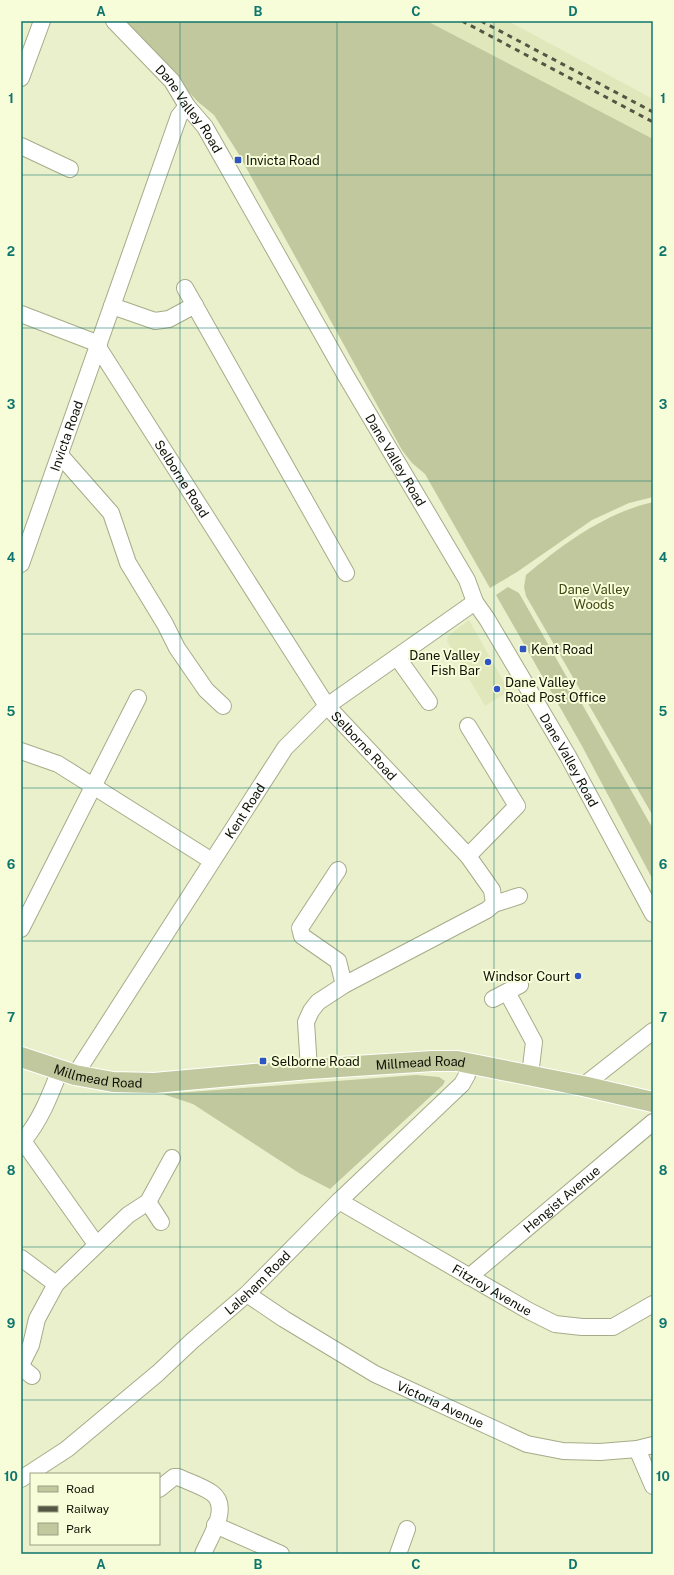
<svg xmlns="http://www.w3.org/2000/svg" width="674" height="1575" font-family="'Public Sans',sans-serif">
<rect width="100%" height="100%" fill="#e9f0cb"/>
<g fill="#e0e8bb">
<polygon points="427,21 508,21 653,99 653,139"/>
<polygon points="469,620 509,691 485,706 447,641 448,636"/>
</g>
<g fill="#c1c89e">
<polygon points="123,21 427,21 653,139 653,497 629,503 592,520 517,572 490,588 425,474 412,463 402,450 238,153 214,115 197,101 151,49"/>
<path d="M653,502V816L526,596L524,587L526,575C563,544 605,513 653,502Z"/>
<polygon points="508,587 519,593 653,829 653,880 582,746 496,595"/>
<polygon points="416,1075 439,1077 445,1081 443,1085 330,1189 299,1173 193,1104 163,1094"/>
</g>
<g fill="none" stroke-linecap="round" stroke-linejoin="round">
<g stroke="#a5ac89" stroke-width="18">
<g id="minor">
<path id="s1" d="M114,21L172,81L187,106L205,127L346,376L467,580L475,602L487,619L568,756L653,914"/>
<polyline points="21,78 42,21"/>
<polyline points="21,146 70,169"/>
<polyline points="185,288 346,573"/>
<polyline points="112,306 155,321 169,319 195,305"/>
<polyline points="21,314 99,344"/>
<path id="s2" d="M98,347L327,706L468,856L492,890L494,904L487,910L344,985L318,1002L311,1011L306,1022L309,1069"/>
<polyline points="60,455 111,513 128,563 165,624 177,648 206,690 223,706"/>
<path id="s3" d="M21,564L179,116L187,106"/>
<polyline points="397,657 429,702"/>
<polyline points="468,726 517,806 468,856"/>
<polyline points="21,751 58,764 212,861"/>
<polyline points="338,870 300,928 302,936 338,961 344,985"/>
<polyline points="494,904 519,896"/>
<polyline points="21,929 138,698"/>
<polyline points="507,992 534,1042 530,1075"/>
<polyline points="493,999 520,985"/>
<path d="M60,1070C50,1095 41,1120 23,1141L96,1244"/>
<path id="s4" d="M75,1075L285,748L327,706L475,602"/>
<polyline points="583,1086 653,1031"/>
<path id="s5" d="M339,1201L529,1311L555,1324L582,1327H613L653,1304"/>
<polyline points="148,1202 161,1222"/>
<polyline points="21,1258 56,1284"/>
<path id="s6" d="M469,1277L653,1122"/>
<path id="s7" d="M247,1294L284,1319L375,1374L527,1444L563,1451L600,1452L637,1449L653,1445"/>
<polyline points="21,1365 31,1345 37,1319 56,1284 128,1215 148,1202 172,1158"/>
<polyline points="21,1367 32,1376"/>
<polyline points="637,1449 653,1486"/>
<path id="s8" d="M21,1479L67,1449L158,1373L192,1341L247,1294L339,1201L462,1084L467,1075L468,1062"/>
<path d="M159,1489L174,1477H178C189,1482 202,1486 212,1493C231,1507 210,1537 203,1554"/>
<polyline points="215,1525 281,1554"/>
<polyline points="398,1554 407,1529"/>
</g>
</g>
<g stroke="#fff" stroke-width="22">
<g id="major">
<path id="s9" d="M21,1057L75,1075L113,1082L154,1083L309,1069L433,1061H457L583,1086L653,1102"/>
</g>
</g>
<use href="#minor" stroke="#fff" stroke-width="16"/>
<use href="#major" stroke="#c1c89d" stroke-width="20"/>
<g stroke="#535643" stroke-width="3" stroke-dasharray="5 5" stroke-linecap="butt">
<polyline points="462,21 653,122"/>
<polyline points="481,21 653,112"/>
</g>
</g>
<path fill="none" stroke="#0f766e" stroke-width="1" stroke-opacity="0.55" d="M180,21V1554M337,21V1554M494,21V1554M21,175H653M21,328H653M21,481H653M21,634H653M21,788H653M21,941H653M21,1094H653M21,1247H653M21,1400H653"/>
<g fill="#2f54c4" stroke="#f7fdd8" stroke-width="1.5">
<rect x="234" y="156" width="8" height="8" rx="2"/>
<rect x="519" y="645" width="8" height="8" rx="2"/>
<circle cx="488" cy="662" r="4"/>
<circle cx="497" cy="689" r="4"/>
<circle cx="578" cy="976" r="4"/>
<rect x="259" y="1057" width="8" height="8" rx="2"/>
</g>
<g text-anchor="middle" stroke-width="4" stroke-linejoin="round" paint-order="stroke">
<g font-size="13" fill="#0f1105" stroke="#f7fdd8">
<text dy="5" stroke="none"><textPath href="#s1" startOffset="116">Dane Valley Road</textPath></text>
<text dy="5" stroke="none"><textPath href="#s3" startOffset="136">Invicta Road</textPath></text>
<text dy="5" stroke="none"><textPath href="#s1" startOffset="524">Dane Valley Road</textPath></text>
<text dy="5" stroke="none"><textPath href="#s2" startOffset="156">Selborne Road</textPath></text>
<text dy="5" stroke="none"><textPath href="#s2" startOffset="480">Selborne Road</textPath></text>
<text dy="5" stroke="none"><textPath href="#s1" startOffset="871">Dane Valley Road</textPath></text>
<text dy="5" stroke="none"><textPath href="#s4" startOffset="314">Kent Road</textPath></text>
<text dy="5" stroke="none"><textPath href="#s9" startOffset="404">Millmead Road</textPath></text>
<text dy="5" stroke="none"><textPath href="#s9" startOffset="80">Millmead Road</textPath></text>
<text dy="5" stroke="none"><textPath href="#s6" startOffset="121">Hengist Avenue</textPath></text>
<text dy="5" stroke="none"><textPath href="#s8" startOffset="308">Laleham Road</textPath></text>
<text dy="5" stroke="none"><textPath href="#s5" startOffset="177">Fitzroy Avenue</textPath></text>
<text dy="5" stroke="none"><textPath href="#s7" startOffset="223">Victoria Avenue</textPath></text>
</g>
<g font-size="13" fill="#0f1105" stroke="#f7fdd8" text-anchor="start">
<text x="246" y="165">Invicta Road</text>
<text x="531" y="654">Kent Road</text>
<text x="480" y="660" text-anchor="end">Dane Valley<tspan x="480" dy="15">Fish Bar</tspan></text>
<text x="505" y="687">Dane Valley<tspan x="505" dy="15">Road Post Office</tspan></text>
<text x="570" y="981" text-anchor="end">Windsor Court</text>
<text x="271" y="1066">Selborne Road</text>
</g>
<g font-size="13" fill="#414713" stroke="#f7fdd8">
<text x="594" y="594">Dane Valley<tspan x="594" dy="15">Woods</tspan></text>
</g>
</g>
<rect width="674" height="1575" fill="none" stroke="#f7fdd8" stroke-width="44"/>
<rect x="30" y="1473" width="130" height="72" fill="#f7fdd8" stroke="#9a9f84"/>
<rect x="38" y="1486" width="20" height="6" fill="#c1c89d" stroke="#9a9f84"/>
<text x="66" y="1493" font-size="12" fill="#0f1105">Road</text>
<rect x="38" y="1506" width="20" height="6" fill="#535643" stroke="#9a9f84"/>
<text x="66" y="1513" font-size="12" fill="#0f1105">Railway</text>
<rect x="38" y="1523" width="20" height="12" fill="#c1c89e" stroke="#9a9f84"/>
<text x="66" y="1533" font-size="12" fill="#0f1105">Park</text>
<rect x="22" y="22" width="630" height="1531" fill="none" stroke="#0f766e" stroke-width="1.5"/>
<g font-size="13" text-anchor="middle" font-weight="bold" fill="#0f766e">
<text x="101" y="16">A</text>
<text x="258" y="16">B</text>
<text x="416" y="16">C</text>
<text x="573" y="16">D</text>
<text x="11" y="103">1</text>
<text x="663" y="103">1</text>
<text x="11" y="256">2</text>
<text x="663" y="256">2</text>
<text x="11" y="409">3</text>
<text x="663" y="409">3</text>
<text x="11" y="562">4</text>
<text x="663" y="562">4</text>
<text x="11" y="716">5</text>
<text x="663" y="716">5</text>
<text x="11" y="869">6</text>
<text x="663" y="869">6</text>
<text x="11" y="1022">7</text>
<text x="663" y="1022">7</text>
<text x="11" y="1175">8</text>
<text x="663" y="1175">8</text>
<text x="11" y="1328">9</text>
<text x="663" y="1328">9</text>
<text x="11" y="1481">10</text>
<text x="663" y="1481">10</text>
<text x="101" y="1569">A</text>
<text x="258" y="1569">B</text>
<text x="416" y="1569">C</text>
<text x="573" y="1569">D</text>
</g>
</svg>
